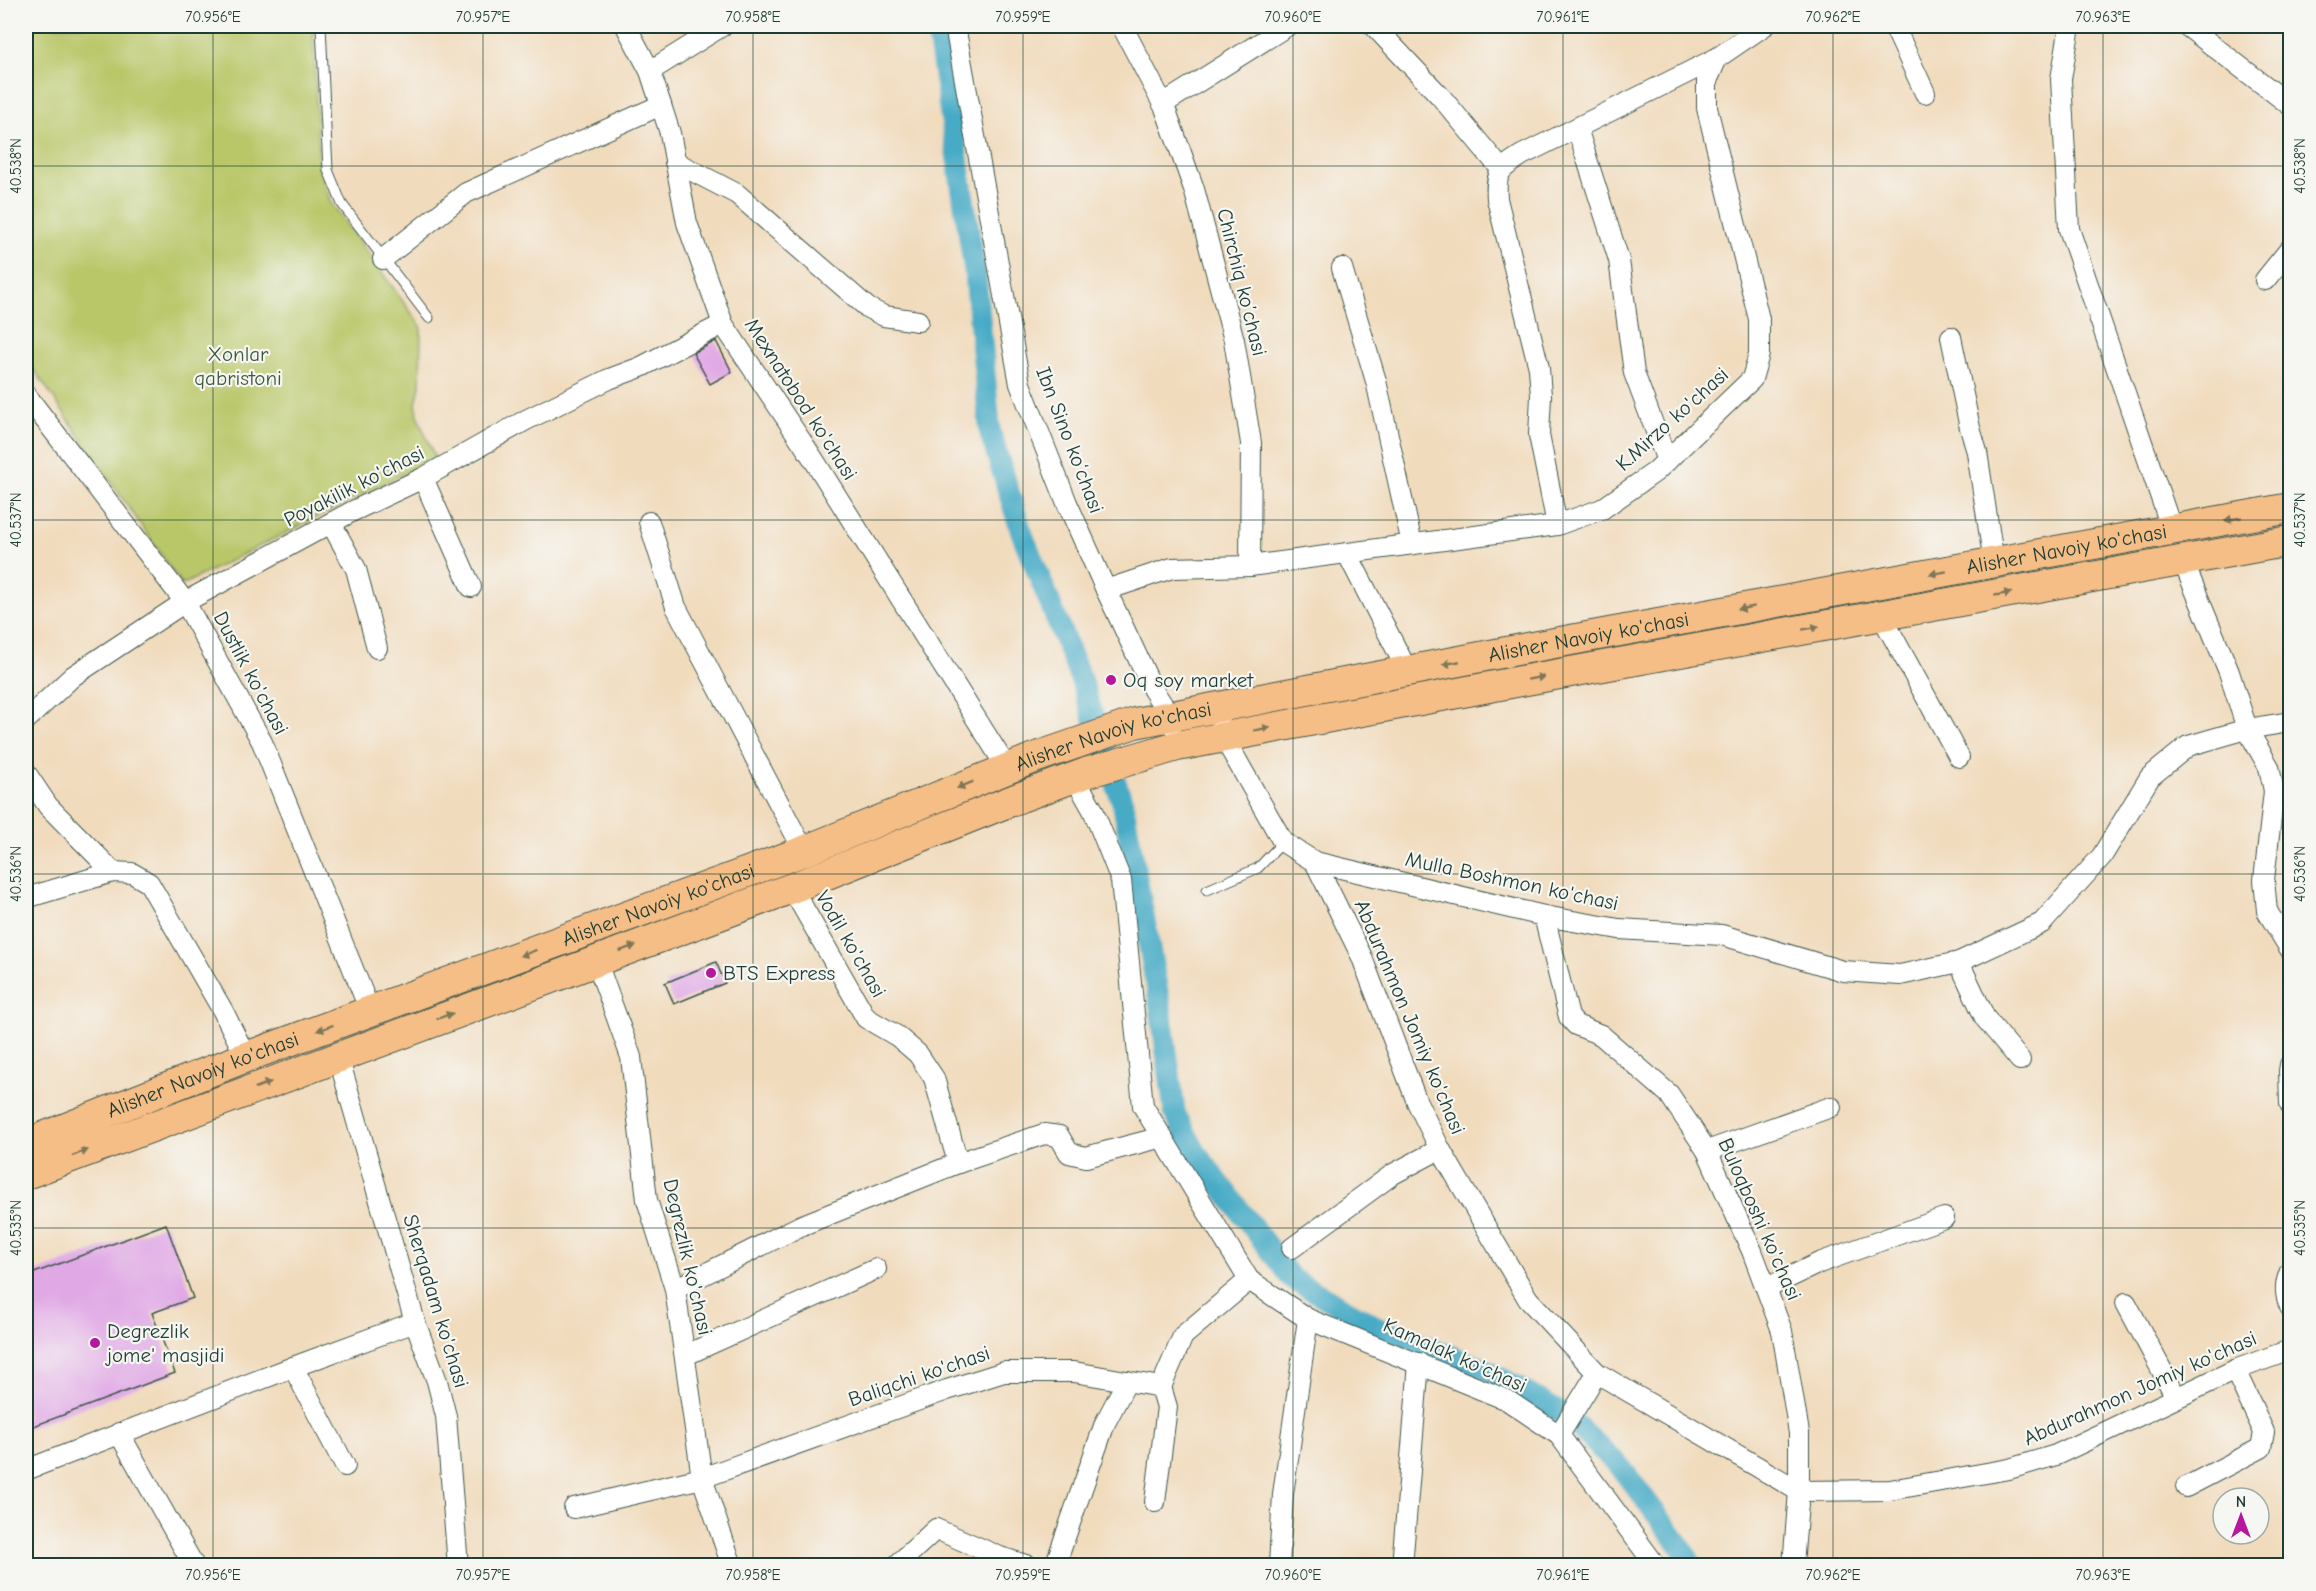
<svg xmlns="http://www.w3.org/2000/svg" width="2316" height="1591" font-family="'Comic Neue',sans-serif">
<rect width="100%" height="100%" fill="#f6f6f2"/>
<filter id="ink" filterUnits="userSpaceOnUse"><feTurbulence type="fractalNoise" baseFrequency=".0167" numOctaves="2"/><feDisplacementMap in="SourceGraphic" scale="12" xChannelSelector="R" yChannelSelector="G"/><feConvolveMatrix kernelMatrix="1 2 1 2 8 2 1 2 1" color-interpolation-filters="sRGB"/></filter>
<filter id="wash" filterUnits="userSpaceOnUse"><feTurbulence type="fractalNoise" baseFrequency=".008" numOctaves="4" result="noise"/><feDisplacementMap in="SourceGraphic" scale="24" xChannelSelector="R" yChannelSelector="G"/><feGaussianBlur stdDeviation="1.35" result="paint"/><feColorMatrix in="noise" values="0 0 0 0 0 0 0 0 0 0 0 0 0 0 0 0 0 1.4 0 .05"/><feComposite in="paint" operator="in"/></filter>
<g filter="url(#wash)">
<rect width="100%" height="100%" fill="#f1dbbd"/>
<polygon fill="#b9c769" stroke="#6c824e" stroke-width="1.5" points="26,26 313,26 319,168 331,203 421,326 420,386 416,404 419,420 435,458 182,585 26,358"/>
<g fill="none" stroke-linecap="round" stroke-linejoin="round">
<polyline stroke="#46abc6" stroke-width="22" points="937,26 976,280 990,432 1021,531 1081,680 1123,804 1160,1005 1175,1114 1197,1154 1292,1279 1381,1329 1489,1371 1569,1418 1621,1468 1680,1545 1692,1566"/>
</g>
<g id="blocks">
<g fill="#e0a8e5">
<polygon points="716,341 732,372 710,384 693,353"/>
<polygon points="716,962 725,983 674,1004 665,983"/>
<polygon points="166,1224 193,1298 152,1313 175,1373 26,1429 26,1276"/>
</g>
</g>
</g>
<g filter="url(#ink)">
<use href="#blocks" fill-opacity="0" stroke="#3e5549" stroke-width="1.5"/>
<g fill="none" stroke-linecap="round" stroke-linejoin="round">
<g stroke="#3e5549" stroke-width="11">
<g id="service">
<polyline points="321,26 328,170 342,204 429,318"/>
<polyline points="1207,890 1258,868 1283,842"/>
</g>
</g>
<g stroke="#3e5549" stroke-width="22">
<g id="minor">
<polyline points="626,26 650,71 661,105 670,133 687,223 723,324 814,460 1007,768"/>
<polyline points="955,26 1020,384 1067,503 1106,590 1153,690 1170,716 1172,725"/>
<polyline points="1122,26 1165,108 1194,189 1234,340 1251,443 1250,566"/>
<polyline points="1374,26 1441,97 1501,169"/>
<polyline points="1894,26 1925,93"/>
<polyline points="2070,26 2061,79 2069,229 2172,530"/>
<polyline points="2187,26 2290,105"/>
<polyline points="650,71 722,26"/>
<polyline points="1163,104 1287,26"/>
<polyline points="1577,128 1619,260 1634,373 1667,461"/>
<polyline points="675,162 737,194 868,308 884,316 918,321"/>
<polyline points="383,259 466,193 661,105"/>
<polyline points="1342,268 1376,381 1412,544"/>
<polyline points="2265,280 2290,249"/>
<polyline points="1951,337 1970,428 1977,452 1994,563"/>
<polyline points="26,395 185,602 262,742 370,1011"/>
<polyline points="423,478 471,587"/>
<polyline points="649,522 676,607 804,851"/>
<polyline points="331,523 356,569 377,648"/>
<path d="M1557,525L1539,435L1541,396L1539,368L1497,199C1495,172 1500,169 1522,155L1717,58"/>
<polyline points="1347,553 1408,672"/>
<polyline points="2183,561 2229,672 2247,729 2269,767 2274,791 2264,880 2267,911 2290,949"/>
<polyline points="1106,590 1172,568 1250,566 1557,525 1602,509 1655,472 1752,379 1759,354 1759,319 1707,108 1707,81 1717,58 1764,26"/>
<polyline points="1881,615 1959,757"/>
<polyline points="26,720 73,676 185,602 353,511 423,478 526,420 609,379 641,367 723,324"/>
<polyline points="1221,727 1223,736 1283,842 1315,862 1361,955 1417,1102 1440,1149 1528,1299 1597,1373 1799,1491 1890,1490 2009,1469 2056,1455 2235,1370 2290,1350"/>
<polyline points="26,773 48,806 113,872"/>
<polyline points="1075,778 1093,810 1121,880 1143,1106 1249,1280 1308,1319 1507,1400 1559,1435 1656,1566"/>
<polyline points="1315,862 1544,916 1619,929 1722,935 1843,971 1900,975 1959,962 2042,923 2102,856 2150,777 2188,746 2247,729 2290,722"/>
<polyline points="792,888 866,1018 897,1036 918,1054 934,1078 958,1163 1044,1134 1059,1136 1069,1153 1086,1157 1162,1137"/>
<polyline points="26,898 113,872 132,873 149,883 223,1011 246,1057"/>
<polyline points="1544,916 1569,1017 1576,1025 1601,1035 1669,1094 1707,1151 1752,1251 1782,1331 1799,1433 1799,1491 1793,1566"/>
<polyline points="596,960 631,1057 647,1200 675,1289 702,1478 732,1566"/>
<polyline points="1959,962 1985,1018 2020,1060"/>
<polyline points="338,1056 415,1322 437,1381 446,1416 458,1566"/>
<polyline points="2290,1065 2289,1071 2290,1104"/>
<polyline points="1707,1151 1831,1107"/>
<polyline points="1292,1248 1393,1174 1440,1149"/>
<path d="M2290,1271C2285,1284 2284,1293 2290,1307"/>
<polyline points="1767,1288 1819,1263 1944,1218"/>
<polyline points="675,1289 800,1226 958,1163"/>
<polyline points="2126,1303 2176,1397"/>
<polyline points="686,1355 876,1269"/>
<polyline points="293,1367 345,1466"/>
<polyline points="119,1433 194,1566"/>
<polyline points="1559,1435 1597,1373"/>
<polyline points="26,1470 293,1367 415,1322"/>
<polyline points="2186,1487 2261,1448 2264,1432 2235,1370"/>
<polyline points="1155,1502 1167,1407 1161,1387"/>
<polyline points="574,1508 702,1478 947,1390 1004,1372 1074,1372 1161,1387 1183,1336 1249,1280"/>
<polyline points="896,1566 936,1529 1000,1557 1029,1566"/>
<polyline points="1055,1566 1105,1423 1127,1381"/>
<polyline points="1279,1566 1283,1494 1308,1319"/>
<polyline points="1402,1566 1419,1363"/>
</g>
</g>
<g stroke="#3e5549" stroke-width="32">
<g id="primary">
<path id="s1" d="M26,1144L246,1057L804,851L1034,758L1135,723L1522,649L2290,508"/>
<polyline points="26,1174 792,888 1021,797 1086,773 1177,746 1521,681 2290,541"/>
</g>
</g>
<use href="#service" stroke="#fff" stroke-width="9"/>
<use href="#minor" stroke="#fff" stroke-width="20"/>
<use href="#primary" stroke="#f6be87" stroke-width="30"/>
</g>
<defs><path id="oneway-solid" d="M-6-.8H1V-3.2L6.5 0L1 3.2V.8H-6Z" transform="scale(1.5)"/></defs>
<g fill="#807759">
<use href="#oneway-solid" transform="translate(2233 519) rotate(170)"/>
<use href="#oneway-solid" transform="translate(1938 573) rotate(170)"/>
<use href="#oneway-solid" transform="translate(2003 594) rotate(-10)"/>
<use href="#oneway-solid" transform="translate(1746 608) rotate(170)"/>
<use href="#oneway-solid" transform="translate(1811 628) rotate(-10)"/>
<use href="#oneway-solid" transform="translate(1451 663) rotate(169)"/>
<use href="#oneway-solid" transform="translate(1536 678) rotate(-10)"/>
<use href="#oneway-solid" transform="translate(1262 729) rotate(-10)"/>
<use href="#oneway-solid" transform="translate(965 785) rotate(158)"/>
<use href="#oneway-solid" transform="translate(628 948) rotate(-20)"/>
<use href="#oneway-solid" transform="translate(528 953) rotate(160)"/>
<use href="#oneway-solid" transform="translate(445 1016) rotate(-20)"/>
<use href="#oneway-solid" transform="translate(325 1028) rotate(160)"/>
<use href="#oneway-solid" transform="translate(263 1085) rotate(-21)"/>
<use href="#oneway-solid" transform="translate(80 1153) rotate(-21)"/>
</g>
</g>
<path fill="none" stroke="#1f3d34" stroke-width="1.5" stroke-opacity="0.45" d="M213,26V1566M483,26V1566M753,26V1566M1023,26V1566M1293,26V1566M1563,26V1566M1833,26V1566M2103,26V1566M26,166H2290M26,520H2290M26,874H2290M26,1228H2290"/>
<g fill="#b5179e" stroke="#f6f6f2" stroke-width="2">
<circle cx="1111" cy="680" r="6"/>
<circle cx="711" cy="973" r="6"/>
<circle cx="95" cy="1343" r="6"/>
</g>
<g text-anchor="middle" stroke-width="4.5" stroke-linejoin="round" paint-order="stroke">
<g font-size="21" fill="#1f3d34" stroke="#f6f6f2">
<text transform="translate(1242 282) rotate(76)" y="7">Chirchiq ko’chasi</text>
<text transform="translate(801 399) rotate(57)" y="7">Mexnatobod ko'chasi</text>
<text transform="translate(1672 419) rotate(-42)" y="7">K.Mirzo ko'chasi</text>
<text transform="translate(1070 440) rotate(69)" y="7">Ibn Sino ko‘chasi</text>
<text transform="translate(354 486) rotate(-27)" y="7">Poyakilik ko'chasi</text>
<text dy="7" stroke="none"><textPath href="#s1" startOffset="2134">Alisher Navoiy ko'chasi</textPath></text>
<text dy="7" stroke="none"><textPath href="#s1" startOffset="1648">Alisher Navoiy ko'chasi</textPath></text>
<text transform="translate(251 673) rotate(62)" y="7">Dustlik ko'chasi</text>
<text dy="7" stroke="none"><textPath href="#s1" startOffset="1162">Alisher Navoiy ko'chasi</textPath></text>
<text transform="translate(1512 881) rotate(12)" y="7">Mulla Boshmon ko'chasi</text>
<text dy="7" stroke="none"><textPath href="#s1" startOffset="676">Alisher Navoiy ko'chasi</textPath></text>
<text transform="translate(851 944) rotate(60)" y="7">Vodil ko'chasi</text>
<text transform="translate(1410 1017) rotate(67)" y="7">Abdurahmon Jomiy ko'chasi</text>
<text dy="7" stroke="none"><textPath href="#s1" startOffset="190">Alisher Navoiy ko'chasi</textPath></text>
<text transform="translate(1760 1219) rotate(66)" y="7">Buloqboshi ko'chasi</text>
<text transform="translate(688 1257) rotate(77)" y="7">Degrezlik ko'chasi</text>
<text transform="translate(436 1301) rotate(73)" y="7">Sherqadam ko'chasi</text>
<text transform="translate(1455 1355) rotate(24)" y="7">Kamalak ko'chasi</text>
<text transform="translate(919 1376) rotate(-19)" y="7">Baliqchi ko'chasi</text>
<text transform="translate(2140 1388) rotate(-24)" y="7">Abdurahmon Jomiy ko'chasi</text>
</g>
<g font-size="21" fill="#3e593f" stroke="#f6f6f2">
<text x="238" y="361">Xonlar<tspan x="238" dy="24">qabristoni</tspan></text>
</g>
<g font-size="21" fill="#1f3d34" stroke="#f6f6f2" text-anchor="start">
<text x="1123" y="687">Oq soy market</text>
<text x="723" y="980">BTS Express</text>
<text x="107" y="1338">Degrezlik<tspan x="107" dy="24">jome' masjidi</tspan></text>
</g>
</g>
<rect width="2316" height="1591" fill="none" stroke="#f6f6f2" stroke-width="66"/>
<g transform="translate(2241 1516)"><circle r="28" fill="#f6f6f2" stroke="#a0aca6" stroke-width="1.5"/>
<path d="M0-4.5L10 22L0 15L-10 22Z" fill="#b5179e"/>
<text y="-9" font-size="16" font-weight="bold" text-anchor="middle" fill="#1f3d34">N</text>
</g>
<rect x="33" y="33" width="2250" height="1525" fill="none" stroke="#1f3d34" stroke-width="2"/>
<g font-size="15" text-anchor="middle" fill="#1f3d34">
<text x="213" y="22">70.956°E</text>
<text x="483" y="22">70.957°E</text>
<text x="753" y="22">70.958°E</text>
<text x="1023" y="22">70.959°E</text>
<text x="1293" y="22">70.960°E</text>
<text x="1563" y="22">70.961°E</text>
<text x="1833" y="22">70.962°E</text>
<text x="2103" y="22">70.963°E</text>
<text transform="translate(16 166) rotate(-90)" y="5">40.538°N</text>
<text transform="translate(2300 166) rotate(-90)" y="5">40.538°N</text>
<text transform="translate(16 520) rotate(-90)" y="5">40.537°N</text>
<text transform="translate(2300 520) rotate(-90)" y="5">40.537°N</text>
<text transform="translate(16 874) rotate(-90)" y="5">40.536°N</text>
<text transform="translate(2300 874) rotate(-90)" y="5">40.536°N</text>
<text transform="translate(16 1228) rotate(-90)" y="5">40.535°N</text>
<text transform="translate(2300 1228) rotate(-90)" y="5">40.535°N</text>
<text x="213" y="1580">70.956°E</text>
<text x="483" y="1580">70.957°E</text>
<text x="753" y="1580">70.958°E</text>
<text x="1023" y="1580">70.959°E</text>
<text x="1293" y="1580">70.960°E</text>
<text x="1563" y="1580">70.961°E</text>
<text x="1833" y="1580">70.962°E</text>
<text x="2103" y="1580">70.963°E</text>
</g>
</svg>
